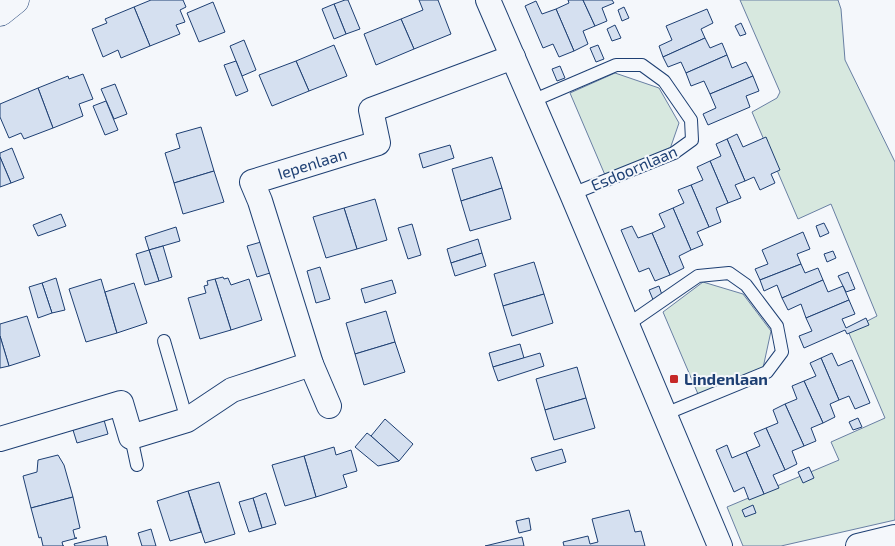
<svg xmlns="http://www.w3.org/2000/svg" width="895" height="546" font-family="'Exo 2',sans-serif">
<rect width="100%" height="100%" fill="#f4f7fb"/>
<g fill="#d7e8df" stroke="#687fa3">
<polygon points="740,0 838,0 841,9 845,60 895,162 895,520 781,546 743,546 727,507 839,460 831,442 885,418 848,331 877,316 831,204 798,219 752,112 777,98 780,92"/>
<polygon points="615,73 659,88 679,123 670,149 605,175 570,93"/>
<polygon points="703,282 743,294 771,331 763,368 698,394 663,312"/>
</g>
<g fill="#d5e0f0" stroke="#1d3f73">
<polygon points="151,0 183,0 186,7 180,10 185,22 176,25 180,34 150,46 134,7"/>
<polygon points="345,0 348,0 360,29 346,34 334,4"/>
<polygon points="419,0 438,0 451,34 414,49 401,19 423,10"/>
<polygon points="568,0 583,0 595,26 583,31 588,44 574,51 556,9 569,3"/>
<polygon points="583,0 612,0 614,3 602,8 607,21 595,26"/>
<polygon points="536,1 542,14 556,9 574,51 559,57 553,44 543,48 525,6"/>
<polygon points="213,2 225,32 199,42 187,13"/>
<polygon points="334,4 346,34 334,39 322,9"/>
<polygon points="134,7 150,46 121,58 118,50 103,57 92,29 107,23 105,19"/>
<polygon points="624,7 629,18 622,21 618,10"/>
<polygon points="707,9 713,23 701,29 705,38 663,57 659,46 672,40 666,26"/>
<polygon points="401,19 414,49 376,65 364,34"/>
<polygon points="741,23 746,34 740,36 735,26"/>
<polygon points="615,25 621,38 612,41 607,29"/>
<polygon points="705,38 710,48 722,43 727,55 686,73 681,62 668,67 663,57"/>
<polygon points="244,40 256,70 242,76 230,46"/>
<polygon points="334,45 347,76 309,91 296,61"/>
<polygon points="598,45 604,59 596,62 590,48"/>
<polygon points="727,55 732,68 746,62 753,76 710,94 704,81 691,86 686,73"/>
<polygon points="236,61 248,91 236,96 224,65"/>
<polygon points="296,61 309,91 272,106 259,75"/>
<polygon points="560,66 565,78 557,81 552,69"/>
<polygon points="83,74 93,99 79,104 83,116 53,128 38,88 68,76 69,79"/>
<polygon points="753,76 759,91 746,96 750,107 708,125 703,114 716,108 710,94"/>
<polygon points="115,84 127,114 114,119 101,89"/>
<polygon points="38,88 53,128 24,139 21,133 9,138 0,117 0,104"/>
<polygon points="106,101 118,130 105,135 93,106"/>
<polygon points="201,127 214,171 174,183 165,153 180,148 176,134"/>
<polygon points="737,134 743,147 766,137 780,170 771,174 775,183 760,190 754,177 745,181 727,139"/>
<polygon points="727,139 745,181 735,185 741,198 728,203 710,161 721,156 716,144"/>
<polygon points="450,145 454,158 423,168 419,154"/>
<polygon points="12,148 24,178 11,183 0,157 0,153"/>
<polygon points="0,157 11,183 0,187"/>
<polygon points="492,157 502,188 461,201 452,169"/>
<polygon points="710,161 728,203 716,208 721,222 709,227 691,185 703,180 697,167"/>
<polygon points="214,171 224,202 183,214 174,183"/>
<polygon points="691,185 709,227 697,232 703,245 691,250 673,208 684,203 678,190"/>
<polygon points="502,188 511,219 470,231 461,201"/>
<polygon points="375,199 387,240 357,249 344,208"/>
<polygon points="344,208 357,249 326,258 313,217"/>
<polygon points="673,208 691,250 679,256 684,268 670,275 652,233 665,227 659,214"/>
<polygon points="61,214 66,226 38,236 33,225"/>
<polygon points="824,223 829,233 820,237 816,226"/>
<polygon points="412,224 421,255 408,259 398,228"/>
<polygon points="632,226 638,238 652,233 670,275 655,281 649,268 639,272 621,230"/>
<polygon points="176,227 180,241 149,250 145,237"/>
<polygon points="803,232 810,249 797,254 801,264 760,280 755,269 768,264 762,250"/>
<polygon points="478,239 482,253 451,263 447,249"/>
<polygon points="261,242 270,273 257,277 247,246"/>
<polygon points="163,246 172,277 159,281 149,250"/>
<polygon points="149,250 159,281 145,285 136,254"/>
<polygon points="833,251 836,258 827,262 824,254"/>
<polygon points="482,253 486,266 455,276 451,263"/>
<polygon points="534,262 544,294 503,306 494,274"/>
<polygon points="801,264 805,273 818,268 823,280 782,298 777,285 764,291 760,280"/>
<polygon points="320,267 330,299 316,303 307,271"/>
<polygon points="848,272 855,289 846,292 838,276"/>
<polygon points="223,277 224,279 228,278 231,285 249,279 262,320 231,330 215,279"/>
<polygon points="56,278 65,310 52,313 42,283"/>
<polygon points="101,279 117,333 86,342 69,289"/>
<polygon points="215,279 231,330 200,339 188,298 206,293 204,286 208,285 207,281"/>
<polygon points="392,280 396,293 365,303 361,289"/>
<polygon points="823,280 828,292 843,286 849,300 806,318 801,304 788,310 782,298"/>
<polygon points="42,283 52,313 38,318 29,287"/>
<polygon points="134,283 147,323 117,333 105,292"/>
<polygon points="659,286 663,298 654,302 649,290"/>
<polygon points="544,294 553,323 512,336 503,306"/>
<polygon points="849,300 855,314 842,319 846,328 866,318 869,325 847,334 845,330 804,348 799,336 812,331 806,318"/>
<polygon points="386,311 395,342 355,354 346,323"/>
<polygon points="27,316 40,356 9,366 0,336 0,324"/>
<polygon points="0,336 9,366 0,368"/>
<polygon points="395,342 405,372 364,385 355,354"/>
<polygon points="520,344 524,358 493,367 489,353"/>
<polygon points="540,353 544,366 498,381 493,367"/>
<polygon points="832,353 838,366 852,360 870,403 855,409 849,396 839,400 821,358"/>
<polygon points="821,358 839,400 830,404 835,417 823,423 804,381 816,376 810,363"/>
<polygon points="577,367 586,398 545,410 536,379"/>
<polygon points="804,381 823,423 811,428 816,441 804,446 785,404 797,399 792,386"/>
<polygon points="586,398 595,428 554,440 545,410"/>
<polygon points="785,404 804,446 792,451 797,464 785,470 766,428 778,423 773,410"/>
<polygon points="858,418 862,427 853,430 849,422"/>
<polygon points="385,419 413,444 399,461 371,436"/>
<polygon points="104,420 108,434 77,443 73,430"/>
<polygon points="766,428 785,470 773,475 779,488 764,494 746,452 760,446 754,433"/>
<polygon points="367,433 371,436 399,461 378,466 355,447"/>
<polygon points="727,445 732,458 746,452 764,494 749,500 744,487 734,492 716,450"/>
<polygon points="334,447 336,455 351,450 357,471 343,475 347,487 316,497 304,456"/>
<polygon points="562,449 566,462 536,471 531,458"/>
<polygon points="58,455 64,465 73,497 31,508 23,476 37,472 38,460"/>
<polygon points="304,456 316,497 285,506 272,465"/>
<polygon points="809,467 814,478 803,483 798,472"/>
<polygon points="219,482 235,534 205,543 188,491"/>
<polygon points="188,491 201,532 170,541 157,501"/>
<polygon points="266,493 276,524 262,528 253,498"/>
<polygon points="73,497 80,528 73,530 75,538 77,538 62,542 63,546 64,546 43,546 41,537 39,538 31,508"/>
<polygon points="253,498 262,528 249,532 239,502"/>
<polygon points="753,505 756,513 745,517 742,510"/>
<polygon points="629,510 635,532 641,531 645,546 564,546 563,542 588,536 590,544 598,542 592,519"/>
<polygon points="529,518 531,530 519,533 516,521"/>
<polygon points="151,529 156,546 142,546 138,533"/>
<polygon points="106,536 108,546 75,546 74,544"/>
<polygon points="522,537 524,546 485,546"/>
</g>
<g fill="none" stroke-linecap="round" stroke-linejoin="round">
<g stroke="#1d3f73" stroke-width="14">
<g id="service">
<polyline points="532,101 616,65 642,65 664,81 691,120 692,140 674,153 572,194"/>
<polyline points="627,325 698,276 729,273 746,285 777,326 782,352 767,372 665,414"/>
<polyline points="164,341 187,420"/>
<polyline points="131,437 137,465"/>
</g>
</g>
<g stroke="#1d3f73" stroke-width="26">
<g id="minor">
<polyline points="488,0 572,194 720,546"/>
<path id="s1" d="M329,406L311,364L260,201L252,182L378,143L371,110L513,57"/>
<polyline points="0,439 121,403 131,437 187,420 232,390 311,364"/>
<polyline points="858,546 895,537"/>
</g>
</g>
<g stroke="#1d3f73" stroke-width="29">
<polyline id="tertiary" points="0,12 15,0"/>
</g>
<use href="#service" stroke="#f4f7fb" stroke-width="12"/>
<use href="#minor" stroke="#f4f7fb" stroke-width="24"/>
<use href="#tertiary" stroke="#f4f7fb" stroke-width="28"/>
</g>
<rect fill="#c62828" stroke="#f4f7fb" stroke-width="2" x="669" y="374" width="10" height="10" rx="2.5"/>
<g text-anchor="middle" stroke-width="4" stroke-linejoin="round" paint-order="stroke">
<g font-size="16" fill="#1d3f73" stroke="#f4f7fb">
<text dy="6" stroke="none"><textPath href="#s1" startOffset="300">Iepenlaan</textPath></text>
<text transform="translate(634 168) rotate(-23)" y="6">Esdoornlaan</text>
</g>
<g font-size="16" font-weight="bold" fill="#1d3f73" stroke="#f4f7fb" text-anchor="start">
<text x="684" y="385">Lindenlaan</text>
</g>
</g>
</svg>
